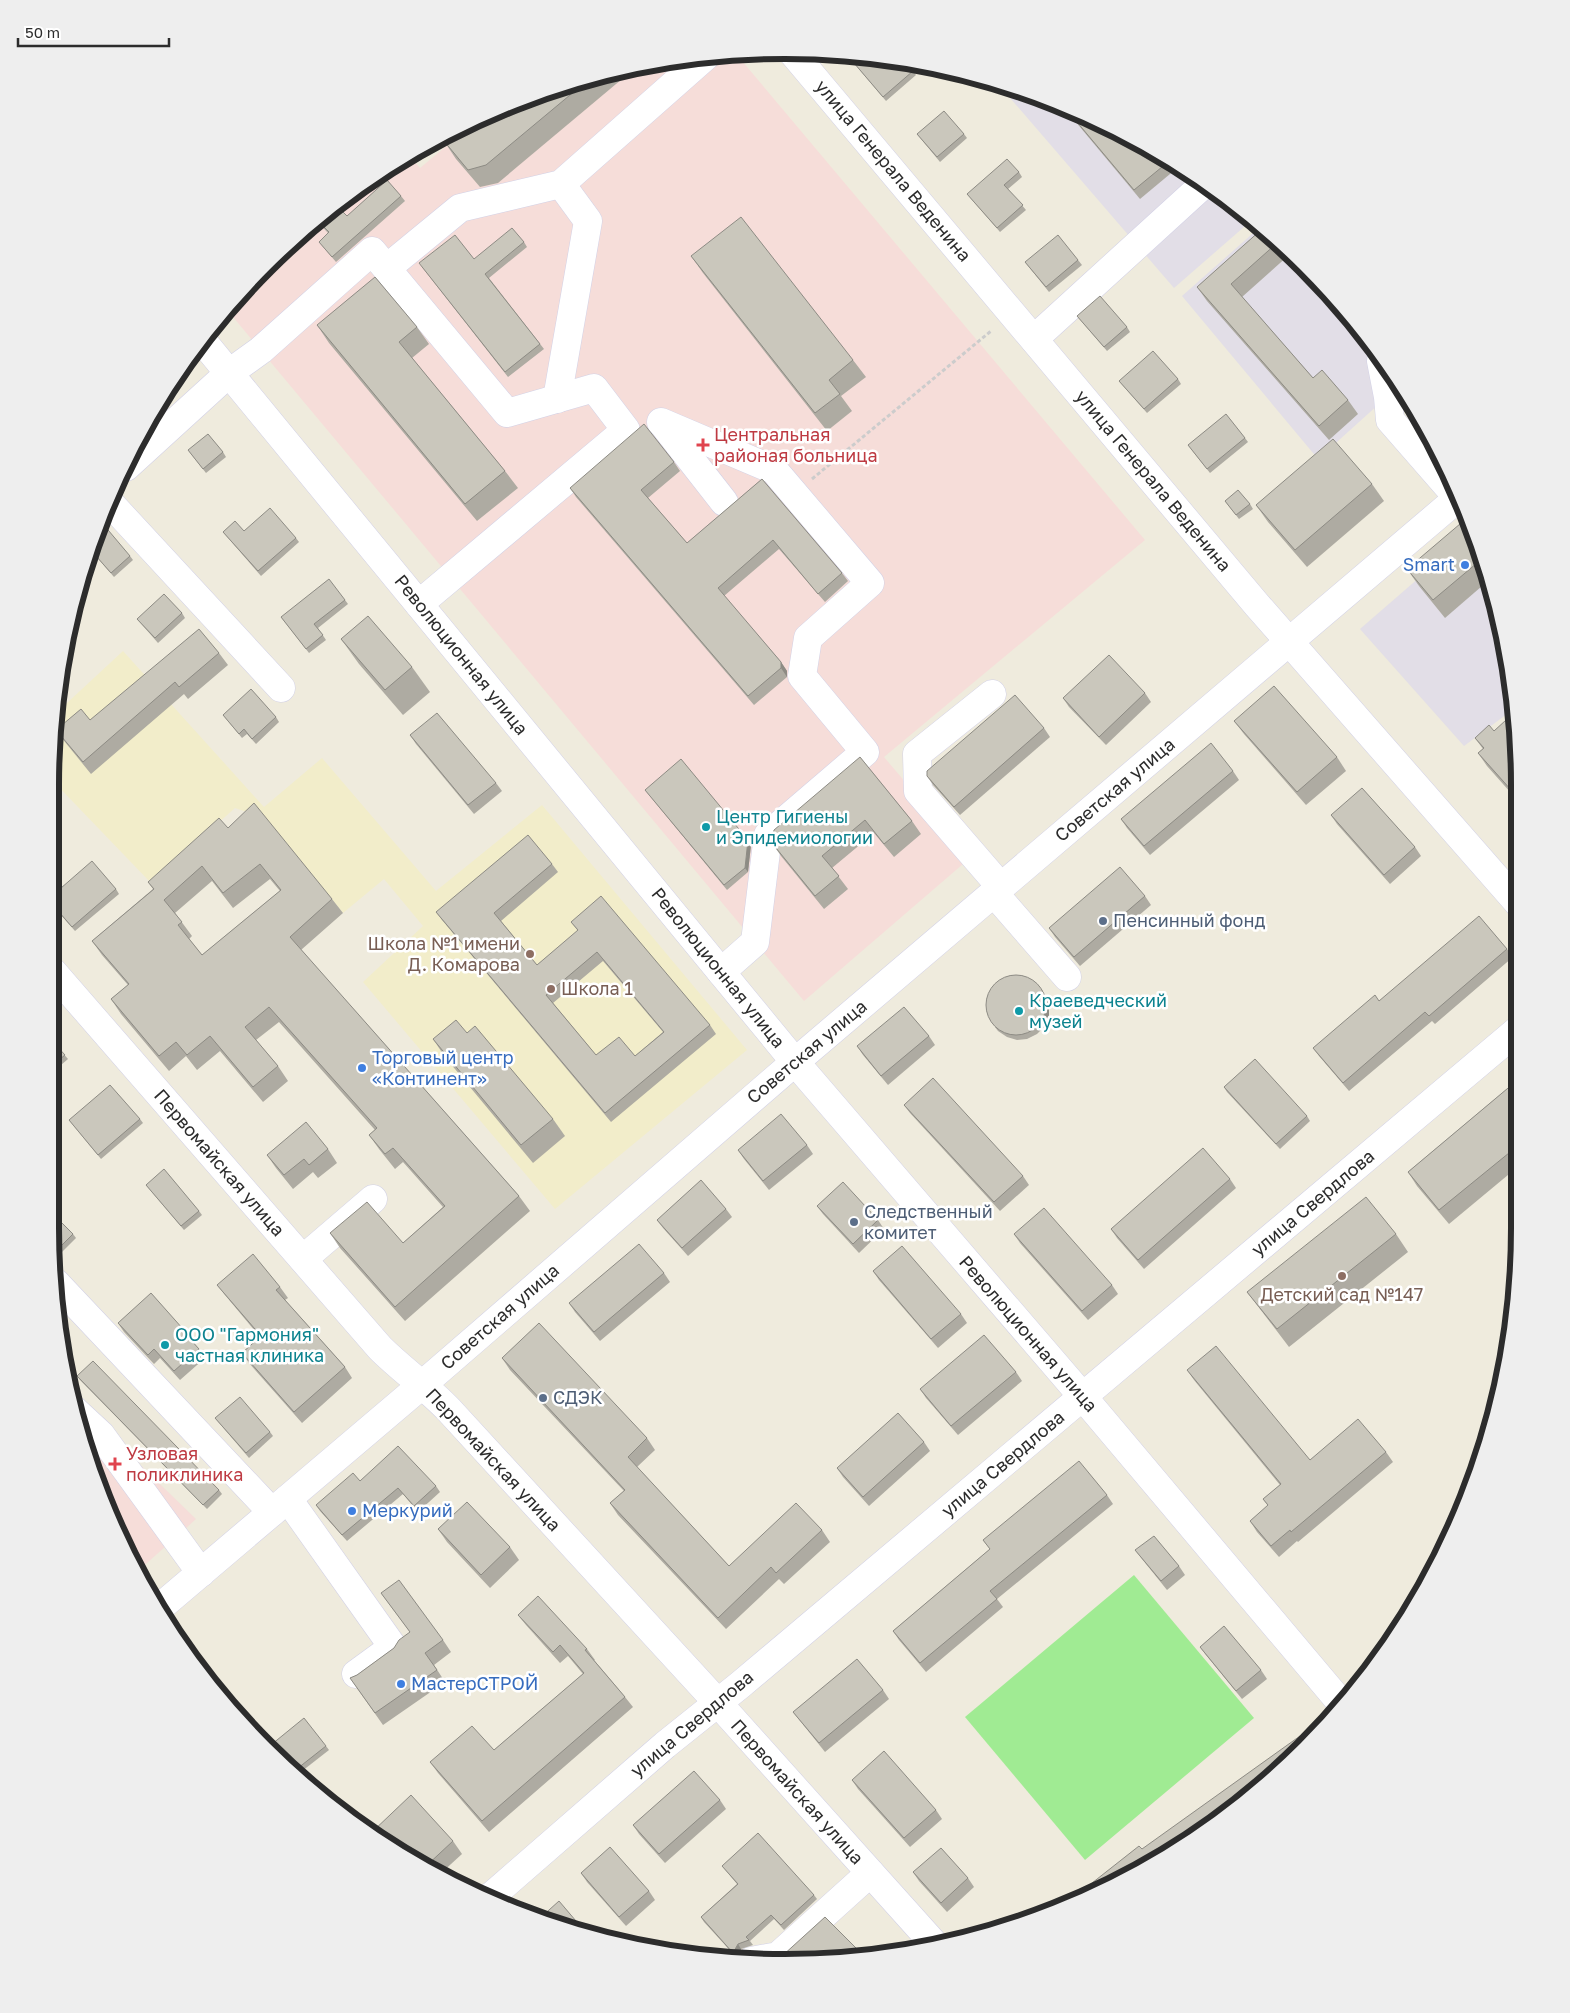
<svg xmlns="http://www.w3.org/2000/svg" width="1570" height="2013" font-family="'Golos Text',sans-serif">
<rect width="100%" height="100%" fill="#efebdd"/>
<g fill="#e2dee7">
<polygon points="998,84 1110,126 1232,202 1252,220 1174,288"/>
<polygon points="1260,227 1337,300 1399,386 1318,459 1182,296"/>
<polygon points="1473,531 1481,549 1506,642 1515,708 1464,746 1360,629"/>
</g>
<polygon fill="#f2edca" points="123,651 264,807 322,758 436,891 542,805 747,1050 555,1209 363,982 423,926 384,879 343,913 265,818 235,808 151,883 52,780 52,737 54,715"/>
<g fill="#f6ddd9">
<polygon points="737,55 1145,540 884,757 970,858 804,1001 228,311 373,180 409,155 420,168 473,124 548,89 689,56"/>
<polygon points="71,1398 196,1519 137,1572 106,1510 75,1419"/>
</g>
<polygon fill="#a0eb93" points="1134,1575 1254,1718 1085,1860 965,1717"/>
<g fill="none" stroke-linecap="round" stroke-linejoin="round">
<g stroke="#d2d1e6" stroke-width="29">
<g id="minor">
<polyline points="793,53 1257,605 1519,904"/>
<polyline points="387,268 460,208 561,184 706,56"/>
<polyline points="201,339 795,1062 1083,1397 1341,1703"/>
<polyline points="1034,339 1204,184"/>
<polyline points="1381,361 1388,397 1390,420 1458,498"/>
<polyline points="557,399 588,221 561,184"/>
<polyline points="661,422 774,470 870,583 808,638 802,676 865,752 768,835 755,942 721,972"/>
<polyline points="663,424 724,502"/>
<polyline points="126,467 229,373 261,350 372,251 507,413 594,388 626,430 419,604"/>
<polyline points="110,503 281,688"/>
<polyline points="992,694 917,754 918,791 1001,887"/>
<polyline points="994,893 1067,977"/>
<path d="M53,972L380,1348C402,1370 427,1387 449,1410L718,1703L936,1946"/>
<polyline points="303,1259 373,1199"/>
<polyline points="56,1283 272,1512"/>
<polyline points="74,1410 101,1435 201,1573"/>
<polyline points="288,1499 393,1647 356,1674"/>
<polyline points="158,1609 423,1384 795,1062 1458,498"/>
<polyline points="488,1899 665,1745 740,1685 1519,1029"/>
<polyline points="751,1961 778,1956 870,1873"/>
</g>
</g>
<polyline stroke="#ccc" stroke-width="3" stroke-dasharray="4 2.5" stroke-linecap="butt" points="812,479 991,331"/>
<use href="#minor" stroke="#fff" stroke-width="28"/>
</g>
<g fill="#aeaba2" fill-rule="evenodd">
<polygon points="854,63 913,71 916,75 886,101"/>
<polygon points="618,73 622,79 498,183 480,187 456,159 444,141 548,89"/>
<polygon points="1065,109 1110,126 1173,165 1176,169 1140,199"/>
<polygon points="917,134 964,134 967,138 940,162"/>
<polygon points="1019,172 1022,177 1008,189 1026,210 1000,232 967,194"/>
<polygon points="401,196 405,201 336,262 319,242 328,233 317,221 337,206 347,216"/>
<polygon points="1262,229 1289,255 1242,297 1313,378 1348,400 1358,414 1329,440 1207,301 1197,287"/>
<polygon points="524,242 527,247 489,278 544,349 508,377 422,267 474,259"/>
<polygon points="691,256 853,360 866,377 841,396 852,411 827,431 703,273"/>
<polygon points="1078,260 1082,265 1049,292 1025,262"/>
<polygon points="1077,316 1127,327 1130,332 1107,351"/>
<polygon points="317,325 417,327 429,344 412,358 505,471 518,488 477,521 329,343"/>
<polygon points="1178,379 1181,384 1147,413 1119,381"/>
<polygon points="1245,438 1248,442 1210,473 1188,445"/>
<polygon points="188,450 223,452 226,457 206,473"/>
<polygon points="674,462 680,471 648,498 687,543 762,479 842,573 848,581 825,602 779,549 724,596 781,662 787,671 787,677 754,705 576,497 570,488"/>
<polygon points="1372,484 1384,501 1307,567 1268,522 1256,505"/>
<polygon points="1225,501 1250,504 1253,509 1239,519"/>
<polygon points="98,528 130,556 133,560 114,577 89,548"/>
<polygon points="244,531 296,538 299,542 261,576 223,532"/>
<polygon points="1481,549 1489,580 1445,618 1419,586 1407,569"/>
<polygon points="345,600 348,604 318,628 326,640 309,653 281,617"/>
<polygon points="182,613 185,618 158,643 137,619"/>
<polygon points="341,639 412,667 430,692 403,715 359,664"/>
<polygon points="219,653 228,665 188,699 184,694 91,774 65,742 56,730 90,720"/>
<polygon points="1145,693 1151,702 1106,745 1069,707 1063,698"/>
<polygon points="223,715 276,717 279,722 256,744 247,734 242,738"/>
<polygon points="1234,721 1337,757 1346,771 1306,805 1244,734"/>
<polygon points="1044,728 1050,737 960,815 933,785 927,776"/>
<polygon points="1494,731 1518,737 1519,802 1487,766 1478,753 1483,749 1475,738"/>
<polygon points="410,735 496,783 502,791 474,814 416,744"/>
<polygon points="860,757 912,821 921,834 894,857 874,833 832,868 848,889 824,909 781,856 772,843"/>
<polygon points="1233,771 1239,780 1150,855 1127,828 1121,819"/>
<polygon points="645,790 748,840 751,845 748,872 727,890"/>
<polygon points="1331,815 1415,847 1421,856 1390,884 1337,824"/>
<path d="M228,828L332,899L343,913L301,950L519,1196L530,1211L405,1321L340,1248L330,1233L403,1243L443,1207L403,1162L395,1169L379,1149L369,1135L375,1130L279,1022L256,1040L278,1066L288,1081L263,1102L220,1051L197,1070L186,1056L169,1071L121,1014L111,999L128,985L102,955L92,941L153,889L148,882ZM270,879L280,891L202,955L189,939L192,936L175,913L212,881L233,908Z"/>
<path d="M552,864L558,872L501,921L537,965L578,931L571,922L710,1025L716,1034L611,1122L442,920L436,912ZM603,961L663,1032L635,1056L596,1055L553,1003Z"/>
<polygon points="116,889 119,894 75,931 53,906 53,895"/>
<polygon points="1145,896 1151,905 1080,966 1055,937 1049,928"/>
<polygon points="1507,949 1513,957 1435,1024 1432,1021 1349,1091 1319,1056 1313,1048 1379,1001"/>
<polygon points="1045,995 1049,1005 1049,1015 1044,1027 1037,1034 1027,1039 1017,1040 1007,1037 998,1031 995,1027"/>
<polygon points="929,1036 935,1045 888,1085 863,1055 857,1046"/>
<polygon points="433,1039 553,1119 565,1136 533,1163 445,1057"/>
<polygon points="54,1043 68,1059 54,1071"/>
<polygon points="1520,1078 1520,1165 1449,1224 1417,1186 1408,1172"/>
<polygon points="1224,1087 1307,1116 1310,1121 1280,1149 1227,1092"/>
<polygon points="904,1105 1023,1176 1029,1185 1000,1211 910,1113"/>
<polygon points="140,1119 143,1123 101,1159 69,1120"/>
<polygon points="807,1145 813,1154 769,1190 744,1159 738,1150"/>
<polygon points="328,1149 337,1163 318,1178 313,1172 293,1189 276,1168 267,1155"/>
<polygon points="1230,1179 1236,1188 1144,1269 1117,1238 1111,1229"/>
<polygon points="146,1185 199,1211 202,1215 184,1230"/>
<polygon points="817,1206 878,1220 884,1229 859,1253 823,1214"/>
<polygon points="726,1209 732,1217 688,1256 663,1228 657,1220"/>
<polygon points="55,1216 73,1234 76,1238 56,1258"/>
<polygon points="1014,1234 1112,1285 1118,1294 1088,1320 1020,1243"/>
<polygon points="1396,1234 1408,1252 1289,1347 1260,1309 1247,1292"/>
<polygon points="873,1271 961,1314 967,1323 938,1348 879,1280"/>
<polygon points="664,1273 670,1282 600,1341 575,1312 569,1303"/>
<polygon points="217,1285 280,1287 288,1298 285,1300 345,1367 352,1378 302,1423 249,1363 242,1353 260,1337 225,1295"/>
<polygon points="118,1323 183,1329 189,1337 189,1338 199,1349 205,1358 180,1380 160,1358 154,1364 124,1332"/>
<polygon points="58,1335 69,1346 62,1353"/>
<polygon points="502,1358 647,1438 655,1450 637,1467 729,1566 822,1530 830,1542 784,1584 779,1579 726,1629 618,1515 610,1503 624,1491 510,1370"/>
<polygon points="1187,1370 1310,1460 1386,1452 1393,1462 1298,1542 1297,1541 1279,1557 1257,1532 1250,1521 1268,1506 1263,1499 1280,1485 1194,1380"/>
<polygon points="1016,1372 1022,1381 958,1435 926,1398 920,1389"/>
<polygon points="77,1376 219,1490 222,1494 207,1509 80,1380"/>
<polygon points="215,1418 270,1432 273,1436 249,1458"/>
<polygon points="924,1442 930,1451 869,1506 843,1477 837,1468"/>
<polygon points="360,1481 436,1486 440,1492 418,1512 403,1494 347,1541 320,1511 316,1505"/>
<polygon points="1107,1495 1113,1504 997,1599 1003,1607 926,1672 899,1640 893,1631 990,1549 983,1540"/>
<polygon points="438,1529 510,1547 519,1560 490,1588 447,1542"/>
<polygon points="1135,1550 1179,1566 1185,1575 1167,1590 1142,1559"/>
<polygon points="381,1593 443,1640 451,1652 434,1665 445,1682 383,1725 350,1678 357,1675 394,1648 410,1632"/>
<polygon points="518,1615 587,1649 595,1660 594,1660 625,1697 633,1707 489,1832 438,1773 430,1762 494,1750 583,1674 568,1656 560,1663 526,1625"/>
<polygon points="1200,1647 1261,1670 1267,1679 1242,1699 1206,1655"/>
<polygon points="883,1690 889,1699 825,1752 793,1712"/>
<polygon points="326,1746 329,1750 297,1775 266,1749"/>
<polygon points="852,1780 936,1810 942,1819 910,1847 858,1789"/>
<polygon points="720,1800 726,1809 665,1863 639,1834 633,1825"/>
<polygon points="453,1841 462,1854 439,1875 418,1865"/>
<polygon points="722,1866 814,1895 817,1899 784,1930 774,1919 750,1941 753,1945 741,1949 736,1957 704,1922 701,1917 737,1884"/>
<polygon points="913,1872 968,1878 974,1887 947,1912 919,1881"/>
<polygon points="581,1873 649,1891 655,1900 626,1926 587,1882"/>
<polygon points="539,1919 576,1921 579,1925 573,1931"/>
</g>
<g fill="#8d8b84">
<polygon points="781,662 787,671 787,677 781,668"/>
<polygon points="748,840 751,845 748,872 745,868"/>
<polygon points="1042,990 1045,995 1049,1005 1049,1015 1044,1027 1041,1022"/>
<polygon points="738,1944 741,1949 736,1957 733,1953"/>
</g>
<g fill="#cac7bc" stroke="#8d8b84" fill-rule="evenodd">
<polygon points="862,56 907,64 913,71 883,97 854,63"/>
<polygon points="588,80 486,165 468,170 444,141 457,131 548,89"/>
<polygon points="1066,109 1110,126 1168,162 1134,190"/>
<polygon points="944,111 964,134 937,157 917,134"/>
<polygon points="1007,159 1019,172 1004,185 1023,205 997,228 967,194"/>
<polygon points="387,180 401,196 332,257 319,242 329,232 317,220 337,206 347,216"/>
<polygon points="741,217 853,360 829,380 840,394 815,413 691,256"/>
<polygon points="512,228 524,242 485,274 540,344 505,372 419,263 455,235 474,259"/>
<polygon points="1262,229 1277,243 1231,284 1313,378 1322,370 1348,400 1319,426 1197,287"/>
<polygon points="1058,235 1078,260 1046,287 1025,262"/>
<polygon points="375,277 417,327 399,342 505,471 465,504 317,325"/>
<polygon points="1100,296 1127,327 1104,347 1077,316"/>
<polygon points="1153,351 1178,379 1144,409 1119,381"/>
<polygon points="1226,414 1245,438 1207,469 1188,445"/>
<polygon points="644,424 674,462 641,490 687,543 762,479 842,573 818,594 773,540 718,588 781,662 781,668 748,696 570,488"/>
<polygon points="208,434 223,452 203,469 188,450"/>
<polygon points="1333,439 1372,484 1295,550 1256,505"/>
<polygon points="1238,490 1250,504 1236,515 1225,501"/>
<polygon points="270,508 296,538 258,571 223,532 235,521 244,531"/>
<polygon points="1467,518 1481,549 1483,558 1433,600 1407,569"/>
<polygon points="103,524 130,556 111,573 89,548 98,528"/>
<polygon points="329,579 345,600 314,624 323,635 306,649 281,617"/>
<polygon points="164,594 182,613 155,638 137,619"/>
<polygon points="368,616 412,667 385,690 341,639"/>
<polygon points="1500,621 1505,637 1495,625"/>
<polygon points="199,629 219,653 179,687 175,682 83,762 56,730 81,709 90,720"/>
<polygon points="1109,655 1145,693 1099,737 1063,698"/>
<polygon points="1274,686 1337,757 1297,792 1234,721"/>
<polygon points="251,689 276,717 252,739 244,729 239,734 223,715"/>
<polygon points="1015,695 1044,728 954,807 927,776 927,771"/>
<polygon points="437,713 496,783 468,805 410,735"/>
<polygon points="1506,720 1518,733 1518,737 1519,785 1512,791 1478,753 1484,748 1475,738 1489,725 1494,731"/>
<polygon points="1211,743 1233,771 1144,846 1121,819"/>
<polygon points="860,757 912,821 884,844 865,820 822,856 839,876 815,896 772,843 774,830"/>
<polygon points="681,759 748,840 745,868 724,885 645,790"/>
<polygon points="1362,788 1415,847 1384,875 1331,815"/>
<path d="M254,803L332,899L290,937L519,1196L395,1307L330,1233L367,1202L403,1243L445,1206L393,1148L385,1154L369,1135L377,1128L269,1007L245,1027L278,1066L253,1087L210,1036L187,1055L176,1042L159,1056L111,999L129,984L92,941L154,889L148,882L219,818L228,828ZM260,864L281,890L202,955L178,925L182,922L164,900L202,866L223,893Z"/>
<path d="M528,835L552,864L494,913L537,965L578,930L571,922L601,896L710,1025L605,1113L436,912ZM597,952L664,1032L635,1056L619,1037L596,1055L546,995Z"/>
<polygon points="92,861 116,889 72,927 53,905 53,895"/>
<polygon points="1120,867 1145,896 1074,957 1049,928"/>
<polygon points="1479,916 1507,949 1429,1016 1425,1012 1343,1083 1313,1048 1375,995 1379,1001"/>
<circle cx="1016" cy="1005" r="30"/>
<polygon points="904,1007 929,1036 881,1076 857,1046"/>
<polygon points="456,1020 467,1033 475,1026 553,1119 521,1145 433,1039"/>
<polygon points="54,1043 65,1055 54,1064"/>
<polygon points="1255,1059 1307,1116 1276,1144 1224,1087"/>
<polygon points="933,1078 1023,1176 994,1202 904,1105"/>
<polygon points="1520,1078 1520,1144 1439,1210 1408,1172"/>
<polygon points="110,1085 140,1119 98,1155 69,1120"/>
<polygon points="781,1114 807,1145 763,1181 738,1150"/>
<polygon points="306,1122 328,1149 309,1165 304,1159 284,1175 267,1155"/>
<polygon points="1203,1148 1230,1179 1138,1260 1111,1229"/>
<polygon points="164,1169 199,1211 181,1226 146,1185"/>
<polygon points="701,1180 726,1209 682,1248 657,1220"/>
<polygon points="843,1182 878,1220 853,1244 817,1206"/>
<polygon points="1366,1197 1396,1234 1277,1329 1247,1292"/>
<polygon points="1044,1208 1112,1285 1082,1311 1014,1234"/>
<polygon points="55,1216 73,1234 56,1251"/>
<polygon points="639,1244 664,1273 594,1332 569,1303"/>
<polygon points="902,1246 961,1314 931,1339 873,1271"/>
<polygon points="253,1254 280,1287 276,1290 345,1367 294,1412 242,1353 261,1336 217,1285"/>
<polygon points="151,1293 183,1329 182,1330 199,1349 174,1371 154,1349 148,1355 118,1323"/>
<polygon points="539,1323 647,1438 628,1457 729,1566 796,1503 822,1530 776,1573 771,1567 718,1618 610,1503 625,1490 502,1358"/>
<polygon points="58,1335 65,1342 61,1346"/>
<polygon points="984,1335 1016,1372 951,1426 920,1389"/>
<polygon points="1216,1346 1310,1460 1358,1419 1386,1452 1291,1532 1290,1530 1271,1546 1250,1521 1268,1505 1263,1499 1281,1484 1187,1370"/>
<polygon points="93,1361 219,1490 203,1505 77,1376"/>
<polygon points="240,1397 270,1432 246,1453 215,1418"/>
<polygon points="898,1413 924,1442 863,1497 837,1468"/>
<polygon points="398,1446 436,1486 414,1506 398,1488 342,1535 316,1505 353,1473 360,1481"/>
<polygon points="1079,1461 1107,1495 990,1591 997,1599 920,1663 893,1631 990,1549 983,1540"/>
<polygon points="467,1502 510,1547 481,1575 438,1529"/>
<polygon points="1154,1536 1179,1566 1161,1581 1135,1550"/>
<polygon points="399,1580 443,1640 425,1653 437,1670 375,1713 350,1678 357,1675 394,1648 399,1640 410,1632 381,1593"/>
<polygon points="538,1596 587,1649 585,1650 625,1697 482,1821 430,1762 472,1726 494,1750 584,1673 560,1645 553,1652 518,1615"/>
<polygon points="1224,1626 1261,1670 1236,1691 1200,1647"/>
<polygon points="857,1659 883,1690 819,1743 793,1712"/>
<polygon points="304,1718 326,1746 293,1772 266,1749"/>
<polygon points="1300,1736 1307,1745 1305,1748 1232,1811 1153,1864 1067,1907 1059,1909 1139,1846 1142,1849"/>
<polygon points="884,1751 936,1810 904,1838 852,1780"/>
<polygon points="694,1771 720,1800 659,1854 633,1825"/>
<polygon points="411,1795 453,1841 424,1868 418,1865 371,1833"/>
<polygon points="758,1833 814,1895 781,1925 771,1915 746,1937 749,1940 738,1944 733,1953 701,1917 738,1884 722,1866"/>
<polygon points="610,1847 649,1891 619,1917 581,1873"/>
<polygon points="941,1848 968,1878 941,1903 913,1872"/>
<polygon points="559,1901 576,1921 567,1929 539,1919"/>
<polygon points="825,1917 866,1958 785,1963 771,1962 781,1957"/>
</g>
<g fill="#e0444e" stroke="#fff" stroke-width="2">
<path d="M700.5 437.5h5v5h5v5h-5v5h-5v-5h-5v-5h5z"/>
<path d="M112.5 1456.5h5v5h5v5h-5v5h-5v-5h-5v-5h5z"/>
</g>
<g fill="#3f7fe0" stroke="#fff" stroke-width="2">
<circle cx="1465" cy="565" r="5"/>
<circle cx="362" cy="1068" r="5"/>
<circle cx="352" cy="1511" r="5"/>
<circle cx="401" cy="1684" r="5"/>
</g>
<g fill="#0f9aa8" stroke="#fff" stroke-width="2">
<circle cx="706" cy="827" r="5"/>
<circle cx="1019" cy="1011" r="5"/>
<circle cx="165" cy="1345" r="5"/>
</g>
<g fill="#5c6f8a" stroke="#fff" stroke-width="2">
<circle cx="1103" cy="921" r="5"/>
<circle cx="854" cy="1222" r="5"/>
<circle cx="543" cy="1398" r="5"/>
</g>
<g fill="#8d6e63" stroke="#fff" stroke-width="2">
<circle cx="530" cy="954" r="5"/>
<circle cx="551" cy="989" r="5"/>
<circle cx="1342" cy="1276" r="5"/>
</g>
<g text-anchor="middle" stroke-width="5" stroke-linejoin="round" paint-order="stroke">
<g font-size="18" fill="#2c2c2c" stroke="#fff">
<text transform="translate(893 171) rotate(50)" y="6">улица Генерала Веденина</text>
<text transform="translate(1153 481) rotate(50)" y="6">улица Генерала Веденина</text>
<text transform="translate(461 655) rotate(51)" y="6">Революционная улица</text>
<text transform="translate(1115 790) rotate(-40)" y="6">Советская улица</text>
<text transform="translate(718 968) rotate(51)" y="6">Революционная улица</text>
<text transform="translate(807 1052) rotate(-40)" y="6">Советская улица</text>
<text transform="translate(219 1163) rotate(49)" y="6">Первомайская улица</text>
<text transform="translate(1313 1203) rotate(-40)" y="6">улица Свердлова</text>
<text transform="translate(500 1317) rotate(-41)" y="6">Советская улица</text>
<text transform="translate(1028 1334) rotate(49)" y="6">Революционная улица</text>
<text transform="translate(493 1460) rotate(47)" y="6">Первомайская улица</text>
<text transform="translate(1003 1464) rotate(-40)" y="6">улица Свердлова</text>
<text transform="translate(692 1724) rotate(-40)" y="6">улица Свердлова</text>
<text transform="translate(797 1792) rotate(48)" y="6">Первомайская улица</text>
</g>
<g font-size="18" fill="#be3a42" stroke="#fff" text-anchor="start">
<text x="714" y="441">Центральная<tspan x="714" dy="21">районая больница</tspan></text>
<text x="126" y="1460">Узловая<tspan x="126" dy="21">поликлиника</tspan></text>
</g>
<g font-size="18" fill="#366cbe" stroke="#fff" text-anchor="start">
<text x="1455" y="571" text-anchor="end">Smart</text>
<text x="372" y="1064">Торговый центр<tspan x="372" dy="21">«Континент»</tspan></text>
<text x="362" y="1517">Меркурий</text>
<text x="411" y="1690">МастерСТРОЙ</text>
</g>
<g font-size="18" fill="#0d838f" stroke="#fff" text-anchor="start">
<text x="716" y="823">Центр Гигиены<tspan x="716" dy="21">и Эпидемиологии</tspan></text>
<text x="1029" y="1007">Краеведческий<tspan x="1029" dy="21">музей</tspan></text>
<text x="175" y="1341">ООО "Гармония"<tspan x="175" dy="21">частная клиника</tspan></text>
</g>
<g font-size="18" fill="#4e5e75" stroke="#fff" text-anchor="start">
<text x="1113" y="927">Пенсинный фонд</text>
<text x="864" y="1218">Следственный<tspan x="864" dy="21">комитет</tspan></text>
<text x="553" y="1404">СДЭК</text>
</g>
<g font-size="18" fill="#785e54" stroke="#fff" text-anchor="end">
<text x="520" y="950">Школа №1 имени<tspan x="520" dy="21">Д. Комарова</tspan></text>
<text x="561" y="995" text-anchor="start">Школа 1</text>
<text x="1342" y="1301" text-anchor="middle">Детский сад №147</text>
</g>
</g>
<path d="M0 0H1570V2013H0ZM785 59H785A726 726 0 0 1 1511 785V1228A726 726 0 0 1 785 1954H785A726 726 0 0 1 59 1228V785A726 726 0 0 1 785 59Z" fill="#eee" fill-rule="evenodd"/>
<path fill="none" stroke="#2c2c2c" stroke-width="6" d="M785 59H785A726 726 0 0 1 1511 785V1228A726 726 0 0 1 785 1954H785A726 726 0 0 1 59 1228V785A726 726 0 0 1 785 59Z"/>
<path d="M18 38v8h151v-8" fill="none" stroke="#2c2c2c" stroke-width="2.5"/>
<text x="25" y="38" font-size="15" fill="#2c2c2c" stroke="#ffffff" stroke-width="4" paint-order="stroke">50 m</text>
</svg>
